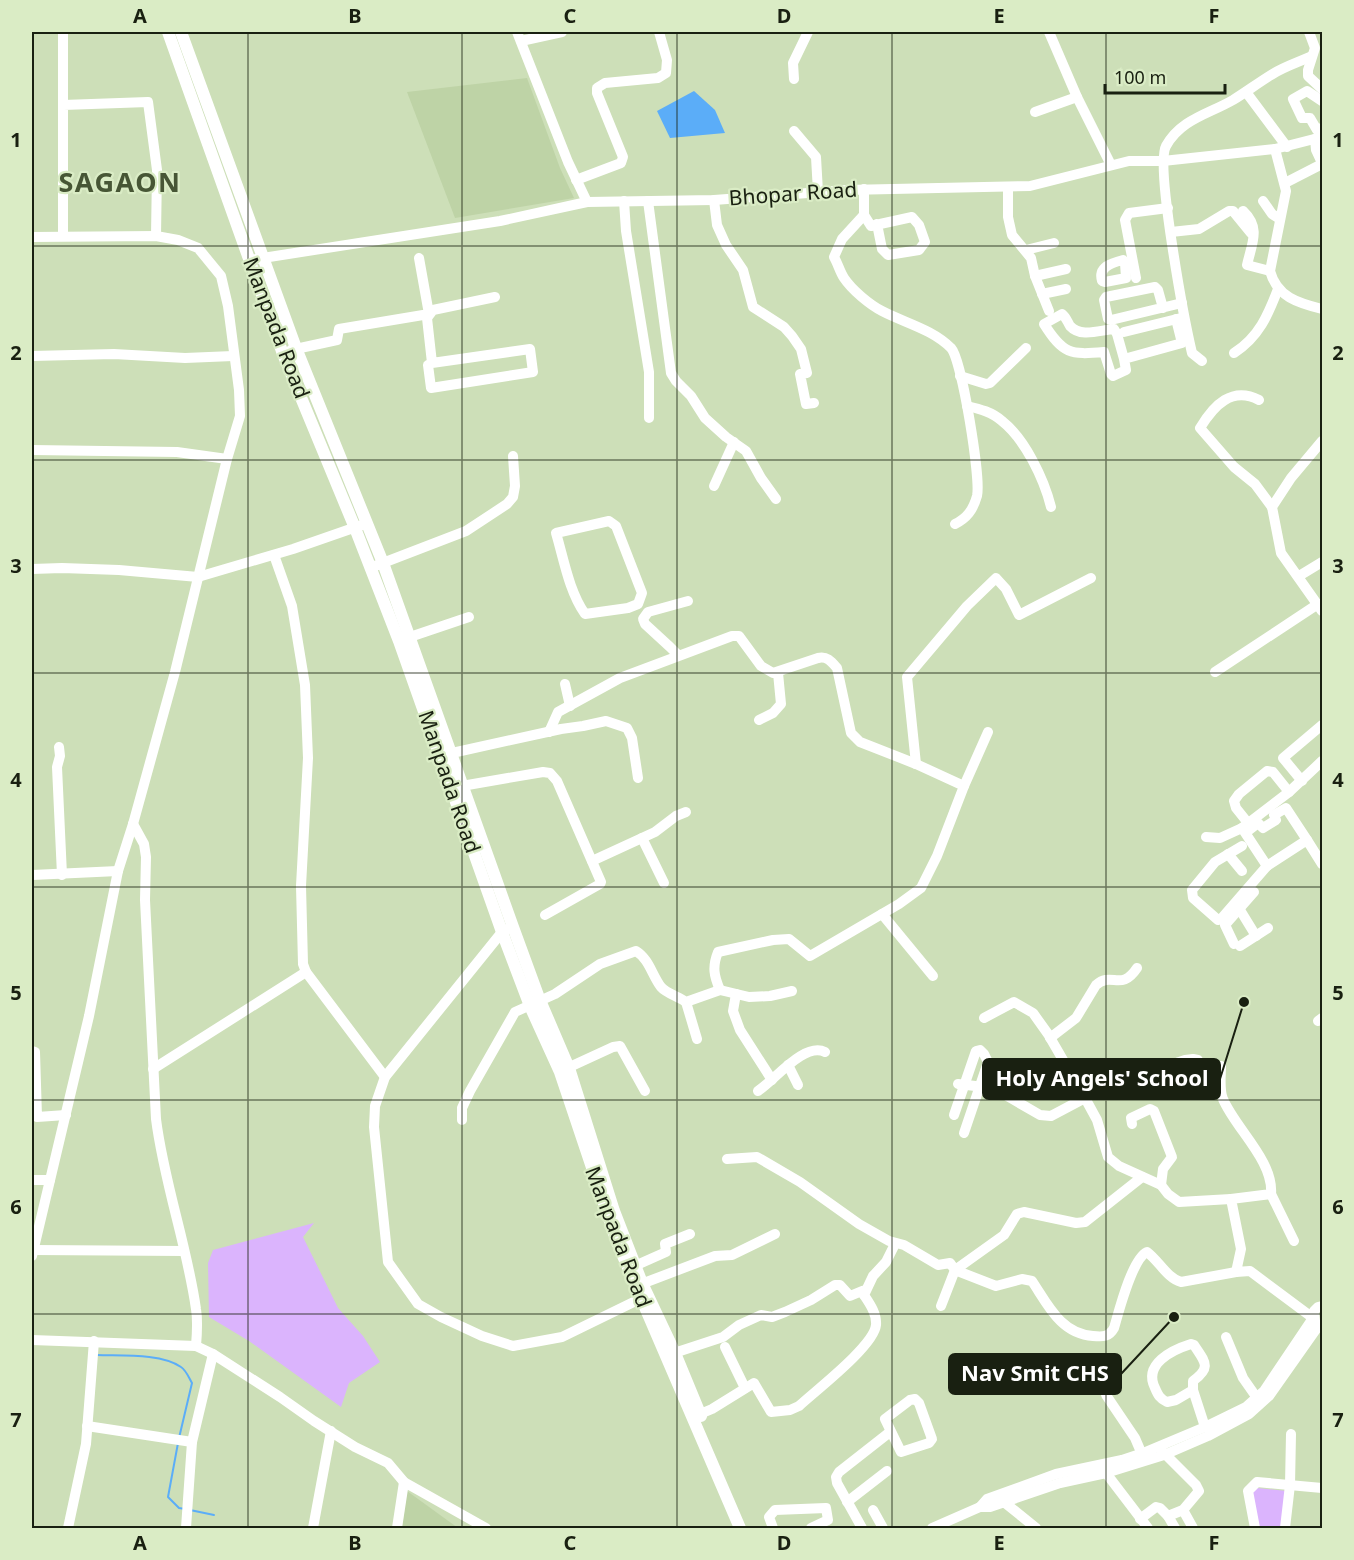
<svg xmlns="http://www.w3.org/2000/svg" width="1354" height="1560" font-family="'Noto Sans',sans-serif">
<rect width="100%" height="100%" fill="#cddfb8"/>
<g fill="#bed3a6">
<polygon points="527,78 560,168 574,198 455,218 407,92"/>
<polygon points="407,1491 458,1528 402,1528"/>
</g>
<g fill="#dbb4fd">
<polygon points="314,1223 303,1237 338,1308 363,1336 380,1362 349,1383 341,1407 249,1341 209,1317 208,1263 213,1250"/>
<polygon points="1257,1488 1287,1491 1282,1528 1258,1528 1252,1493"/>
</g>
<polygon fill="#5badf8" points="694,91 715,110 725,133 670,138 657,111"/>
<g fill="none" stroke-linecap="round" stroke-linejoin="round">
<g stroke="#5badf8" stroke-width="2">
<path d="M97,1355C120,1356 161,1353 181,1367C186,1370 189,1378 192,1383L179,1438"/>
<polyline points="178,1443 168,1497 179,1508 185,1509"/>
<polyline points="190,1510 214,1515"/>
</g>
<g stroke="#fff" stroke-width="10">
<polyline points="517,32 568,162 587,202"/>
<polyline points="1049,32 1077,97 1111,165"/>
<polyline points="1309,32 1315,48 1308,70 1308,76 1322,89"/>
<polyline points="521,41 562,32"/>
<polyline points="794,79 793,63 808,32"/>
<polyline points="1246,92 1287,147"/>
<polyline points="1322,101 1307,91 1293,99 1302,118 1310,118 1317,130 1322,128"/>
<polyline points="63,105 63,32"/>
<polyline points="1035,112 1077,97"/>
<polyline points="794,131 816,157 818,192"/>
<polyline points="1315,139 1316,150 1322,163"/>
<path d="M1275,149L1286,191L1270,271C1277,297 1298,303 1322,309"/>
<polyline points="576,180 621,163 623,157 597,93 597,88 605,83 658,78 666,73 667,60 659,32"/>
<polyline points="1285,183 1322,164"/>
<polyline points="1008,188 1008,217 1012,235 1031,258 1035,276 1049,311"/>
<path d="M864,189V215L842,239L834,257C838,264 840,272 844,278C852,290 870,305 882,311C905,323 932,329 951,348C962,360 981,479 977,496C973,510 967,518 955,524"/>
<polyline points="714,200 717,225 726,245 743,270 753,307 784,327 792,336 801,349 807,373 800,374 806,404 814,403"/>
<polyline points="624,201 626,231 649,372 649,418"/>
<polyline points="648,201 671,373 676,381 691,396 705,418 726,437 746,451 761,478 776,499"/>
<polyline points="1263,201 1272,214 1280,219"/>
<path d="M1243,211C1261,228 1252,243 1247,265L1270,271"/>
<polyline points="864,215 871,226 912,217 919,225 925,242 919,250 888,255 882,249 877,224"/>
<polyline points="1171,232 1199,229 1229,211 1233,211 1251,233"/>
<polyline points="63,236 63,105 148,102 157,170 156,236"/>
<polyline points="32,237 156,236 178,240 198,248 221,276 228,306 239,390 240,416 227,459 175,672 133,824 118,871 89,1016 32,1256"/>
<polyline points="1026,250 1054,243"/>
<polyline points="250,260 500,221 587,202 714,200 847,190 1030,186 1129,161 1163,161 1275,149 1322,137"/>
<path d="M1123,260L1125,263L1126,278L1105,282L1102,281C1098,267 1111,263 1123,260Z"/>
<polyline points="1035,276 1066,269"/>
<polyline points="1136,278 1125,220 1129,213 1168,208"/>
<polyline points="1042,294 1066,289"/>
<polyline points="1163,308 1158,290 1155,287 1106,297 1104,300 1108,319 1111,320 1182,303"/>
<polyline points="1124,332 1181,318"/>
<polyline points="291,350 337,340 339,329 429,314 419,258"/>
<path d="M1234,353C1259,337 1268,315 1278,289"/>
<polyline points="32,356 114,354 185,358 233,356"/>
<path d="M1124,359L1117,334L1114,329C1100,330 1081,338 1070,326C1067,321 1066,317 1062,314L1044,324C1063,354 1070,355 1104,352L1111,374L1113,376L1126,370L1124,359L1182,343L1176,319"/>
<path d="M1202,361L1192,353C1185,323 1155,166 1166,146C1181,119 1209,114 1233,100C1246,92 1258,83 1271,75C1283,67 1299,62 1312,56"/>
<polyline points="432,363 530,349 533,372 431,388 428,365 432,363 427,318 433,310 495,297"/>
<polyline points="960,376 986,384 990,383 1026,348"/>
<path d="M1259,400C1232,386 1214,405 1200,428L1234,467L1255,484L1272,507"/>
<path d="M967,406C980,409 992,412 1002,421C1025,439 1044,479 1051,507"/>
<polyline points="1322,441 1291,478 1272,507 1281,553 1322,611"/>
<polyline points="32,450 177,452 227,459"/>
<polyline points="714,486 734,442"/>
<path d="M609,521L616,526L642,593L638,604L628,608L585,614C569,591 564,560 556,533Z"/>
<polyline points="274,555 292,606 305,685 308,758 301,886 303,964 306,972"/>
<polyline points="375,566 466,531 507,504 513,497 515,486 513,456"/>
<polyline points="32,569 62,568 119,570 198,577 293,549 362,525"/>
<polyline points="1299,576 1322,562"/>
<polyline points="404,639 469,617"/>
<polyline points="678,655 670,647 645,624 643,619 648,612 688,601"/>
<polyline points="1215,672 1318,604"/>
<polyline points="565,684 570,706"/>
<polyline points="759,720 773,713 781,704 778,673"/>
<path d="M549,732L558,712L620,678L732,636H739L761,666L773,673L818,658C827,656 831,661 837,668L851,733L860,742L916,764L964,786L937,856L921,888L899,904L810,956L789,939L773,940L718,952C712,967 714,976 720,990"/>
<polyline points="59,747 60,756 57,767 62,875"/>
<polyline points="443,755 561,729 583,726 606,721 627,728 632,738 638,778"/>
<polyline points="1322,761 1289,792 1242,828 1267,866 1307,840 1322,864"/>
<polyline points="916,764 907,677 967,606 996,578 1006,589 1019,615 1091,578"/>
<polyline points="1302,781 1283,758 1322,725"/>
<polyline points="964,786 988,732"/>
<polyline points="456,787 543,772 550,773 557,781 601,882 600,884 545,915"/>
<polyline points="1248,823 1236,808 1234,801 1239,794 1267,771 1273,772 1289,792"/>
<path d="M133,824L144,844L146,857L145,900L156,1119C164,1183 187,1245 196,1309C198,1321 197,1334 196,1346"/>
<polyline points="1249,830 1258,823 1263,828 1276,820 1274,815 1286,808 1307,840"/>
<polyline points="1206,837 1220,838 1242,828"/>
<polyline points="642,838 664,883"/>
<polyline points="1242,846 1215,862 1192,890 1193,898 1218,920 1221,919 1267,866"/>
<polyline points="1228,854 1242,871"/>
<polyline points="592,861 655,832 676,816 686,812"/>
<polyline points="32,875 118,871"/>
<polyline points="1237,905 1256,936"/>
<polyline points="882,914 933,976"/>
<polyline points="507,929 502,932 385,1077 375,1106 374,1127 388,1262 418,1304 441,1317 482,1336 513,1346 562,1337 648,1295"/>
<polyline points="1234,944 1225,925 1254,892"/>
<polyline points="1240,946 1268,928"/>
<polyline points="736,994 733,1011 740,1030 772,1080"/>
<polyline points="686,1002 697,1039"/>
<polyline points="1318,1021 1322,1018"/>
<path d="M1050,1038L1076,1018L1096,985C1112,971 1121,992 1137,968"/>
<polyline points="32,1051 35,1052 37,1117 66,1115"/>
<polyline points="1198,1060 1193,1059 1185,1060 1115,1084 1085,1098 1097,1120 1108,1157 1119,1166 1161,1185 1168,1194 1179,1202 1231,1199"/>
<polyline points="788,1065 798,1085"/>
<polyline points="153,1069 306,972 385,1077"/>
<polyline points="563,1070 613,1047 620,1046 645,1091"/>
<polyline points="958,1084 984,1087 1002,1093 1040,1115 1051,1116 1085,1098 1048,1034 1033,1013 1014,1002 984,1018"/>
<path d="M758,1091C775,1080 804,1042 825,1052"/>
<polyline points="954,1115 976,1051 980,1050 984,1054 988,1062 964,1133"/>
<path d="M462,1120V1108L470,1091L515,1012L555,994L600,964L636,951C649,959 652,975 661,987C666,993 679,997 686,1002L720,990L749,997L770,996L792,991"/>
<polyline points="1132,1124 1131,1118 1150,1109 1154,1111 1172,1157 1163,1169 1161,1185"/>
<polyline points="727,1159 757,1157 800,1182 859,1224 889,1241 904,1245 938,1265 950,1263 955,1270 941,1306"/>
<polyline points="32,1180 50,1180"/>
<polyline points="1271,1194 1294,1241"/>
<polyline points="33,1250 184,1251"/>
<polyline points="630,1268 666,1252 665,1244 690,1234"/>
<path d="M955,1270L996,1286L1022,1279L1032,1281C1048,1305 1061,1334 1093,1336C1103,1337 1109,1337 1114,1328C1119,1311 1132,1259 1147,1252C1159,1261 1167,1278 1181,1282L1236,1272"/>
<polyline points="955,1270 1004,1235 1017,1214 1024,1212 1076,1223 1085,1222 1142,1177"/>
<polyline points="636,1286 715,1256 732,1255 775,1234"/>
<polyline points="1315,1321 1314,1311 1318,1307 1322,1306"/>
<polyline points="1226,1337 1243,1378 1257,1398"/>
<polyline points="32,1340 196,1346 213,1354 280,1397 314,1421 355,1447 388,1463 404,1482 486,1528"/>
<polyline points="725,1347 745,1388"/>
<polyline points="668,1355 723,1337 739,1325 761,1315 772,1317 785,1312 811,1300 835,1285 840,1285 850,1296 862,1291 864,1295"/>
<polyline points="1109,1390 1106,1395 1135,1438 1144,1459"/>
<path d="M1193,1390V1381C1212,1367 1205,1362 1194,1345L1191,1344C1172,1350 1143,1364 1155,1388C1158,1395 1160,1399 1167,1402L1176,1400L1193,1390L1205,1427"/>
<polygon points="915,1399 919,1403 932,1439 929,1443 901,1452 885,1419 910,1400"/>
<path d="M693,1417L712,1409L754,1383L771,1412L790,1410L799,1406C815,1391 874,1346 876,1325C877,1314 870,1304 864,1295L873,1276L886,1262L895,1244"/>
<polyline points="87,1426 192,1442"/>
<polyline points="1105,1468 1106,1473 1148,1528"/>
<polyline points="847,1502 887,1471"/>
<polyline points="1004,1502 1036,1528"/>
<path d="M980,1507L987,1499L1056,1474L1122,1460L1143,1453L1205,1427L1246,1407L1264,1391L1313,1318L1250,1271L1236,1272L1241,1249L1231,1199L1271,1194C1274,1161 1235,1128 1223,1099C1219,1090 1221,1076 1221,1066"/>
<polyline points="873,1510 883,1528"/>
<polyline points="1183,1510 1193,1528"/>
<polyline points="1168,1516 1175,1528"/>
<polyline points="1140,1519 1156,1507 1160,1508 1168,1516 1183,1510 1199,1491 1196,1485 1162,1451"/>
<polyline points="68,1528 86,1444 94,1341"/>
<polyline points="186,1528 192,1442 213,1354"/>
<polyline points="313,1528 331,1431"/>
<polyline points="397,1528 404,1482"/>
<polyline points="773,1528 769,1517 775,1510 826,1508 828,1520 811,1528"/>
<polyline points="862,1528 837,1483 836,1477 839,1472 890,1432"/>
<polyline points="932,1528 980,1507 990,1507 1060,1483 1106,1473 1164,1455 1208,1436 1249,1414 1269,1396 1319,1325"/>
<polyline points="1255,1528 1248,1491 1257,1482 1322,1488"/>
<polyline points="1285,1528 1290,1485 1291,1434"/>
</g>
<g stroke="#fff" stroke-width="12">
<polyline points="168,32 283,354 355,528 399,641 502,932 530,1006 560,1072 617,1242 740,1528"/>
<polyline points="181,32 296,348 383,563 513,927 539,998 569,1068 614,1211 642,1283 675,1353 701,1416"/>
</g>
</g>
<path fill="none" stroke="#192011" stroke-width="1.5" stroke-opacity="0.55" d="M248,32V1528M462,32V1528M677,32V1528M892,32V1528M1106,32V1528M32,246H1322M32,460H1322M32,673H1322M32,887H1322M32,1100H1322M32,1314H1322"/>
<g text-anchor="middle" stroke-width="4.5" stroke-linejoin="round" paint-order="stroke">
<g font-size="21" fill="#192011" stroke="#daecc5">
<text transform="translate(793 194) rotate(-4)" y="7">Bhopar Road</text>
<text transform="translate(276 328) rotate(69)" y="7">Manpada Road</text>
<text transform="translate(449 782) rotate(71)" y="7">Manpada Road</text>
<text transform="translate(618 1237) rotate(69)" y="7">Manpada Road</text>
</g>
<g font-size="27" font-weight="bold" letter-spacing="1.5" fill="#475635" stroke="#daecc5">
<text x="120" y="192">SAGAON</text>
</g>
</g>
<path fill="none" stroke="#192011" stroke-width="2" d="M1244 1002L1220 1079M1174 1317L1121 1374"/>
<g fill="#192011" stroke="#daecc5" stroke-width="2">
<circle cx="1244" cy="1002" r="6"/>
<circle cx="1174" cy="1317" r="6"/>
</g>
<g fill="#192011" stroke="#192011" stroke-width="2">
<rect x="983" y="1059" width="237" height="40" rx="6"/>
<rect x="949" y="1354" width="172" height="40" rx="6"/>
</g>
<g font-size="22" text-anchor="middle" font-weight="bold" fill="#fff">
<text x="1102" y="1086">Holy Angels' School</text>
<text x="1035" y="1381">Nav Smit CHS</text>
</g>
<rect width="1354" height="1560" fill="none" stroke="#daecc5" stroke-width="66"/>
<path d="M1105 84v9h120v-9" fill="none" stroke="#192011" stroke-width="3"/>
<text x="1114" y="84" font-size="18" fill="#192011" stroke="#daecc5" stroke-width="4.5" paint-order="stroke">100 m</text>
<rect x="33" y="33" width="1288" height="1494" fill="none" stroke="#192011" stroke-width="2"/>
<g font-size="20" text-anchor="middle" font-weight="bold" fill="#192011">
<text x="140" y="23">A</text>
<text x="355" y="23">B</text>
<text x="570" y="23">C</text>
<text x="784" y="23">D</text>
<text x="999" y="23">E</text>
<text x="1214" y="23">F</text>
<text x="16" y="147">1</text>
<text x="1338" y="147">1</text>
<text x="16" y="360">2</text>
<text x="1338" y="360">2</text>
<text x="16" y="573">3</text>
<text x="1338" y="573">3</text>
<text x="16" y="787">4</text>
<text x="1338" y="787">4</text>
<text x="16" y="1000">5</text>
<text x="1338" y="1000">5</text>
<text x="16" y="1214">6</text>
<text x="1338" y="1214">6</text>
<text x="16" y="1427">7</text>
<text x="1338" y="1427">7</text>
<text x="140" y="1550">A</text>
<text x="355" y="1550">B</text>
<text x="570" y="1550">C</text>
<text x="784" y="1550">D</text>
<text x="999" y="1550">E</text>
<text x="1214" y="1550">F</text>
</g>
</svg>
